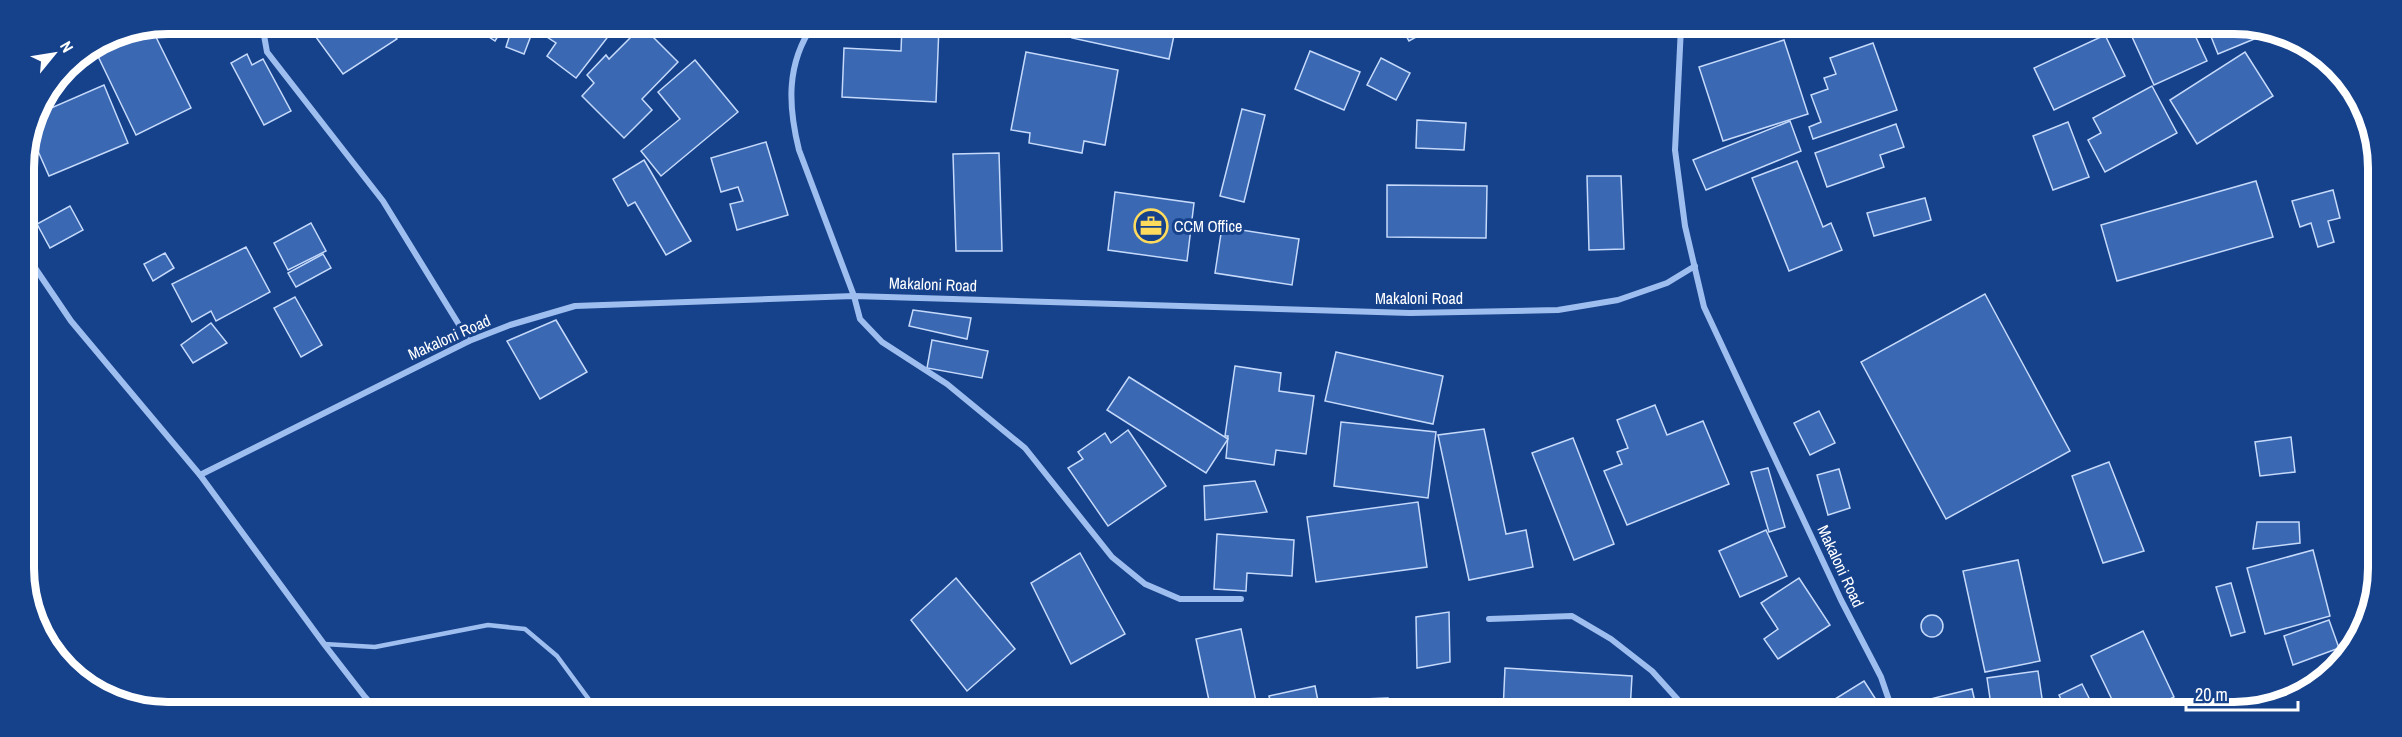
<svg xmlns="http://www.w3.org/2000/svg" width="2402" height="737" font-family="'Archivo Narrow',sans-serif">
<rect width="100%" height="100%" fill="#16418b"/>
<g fill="#3a68b2" stroke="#c5dafb" stroke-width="1.5">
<polygon points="318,24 380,24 397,39 343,74 310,29"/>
<polygon points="471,25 505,25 495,41"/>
<polygon points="513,25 535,25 524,54 506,47"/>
<polygon points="556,25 617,25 576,78 547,56 556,43 547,37"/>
<polygon points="642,26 678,62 642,99 652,110 624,138 582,96 594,83 587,75 606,55 609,59"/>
<polygon points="902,26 939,26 936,102 842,97 844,48 901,51"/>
<polygon points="1075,26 1176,26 1169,59 1072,38"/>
<polygon points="151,27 191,108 136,135 94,48 113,35"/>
<polygon points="1401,27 1434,27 1409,41"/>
<polygon points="2128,28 2192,29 2207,61 2154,85"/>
<polygon points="2208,29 2256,29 2259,37 2218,54"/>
<polygon points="2105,35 2125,76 2054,110 2034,68"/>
<polygon points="1784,40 1808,114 1723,141 1699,67"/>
<polygon points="1873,43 1897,110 1813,139 1809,127 1821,122 1811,95 1828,89 1824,78 1836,74 1830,58"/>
<polygon points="1310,51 1360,72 1344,110 1295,89"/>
<polygon points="1026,52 1118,70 1105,145 1084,141 1082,153 1029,143 1030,133 1011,130"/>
<polygon points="2245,52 2273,96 2197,144 2170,100"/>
<polygon points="247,54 252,65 263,59 291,111 264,125 231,63"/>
<polygon points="1381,58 1410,73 1396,100 1367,85"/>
<polygon points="695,60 738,112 661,176 641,151 680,119 658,92"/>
<polygon points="104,85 128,143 49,176 30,133 35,115"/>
<polygon points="2152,86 2177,133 2105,172 2088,140 2101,133 2093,118"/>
<polygon points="1242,109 1265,115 1244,202 1220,196"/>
<polygon points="1417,120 1466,123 1464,150 1416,148"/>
<polygon points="1790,121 1801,151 1706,190 1693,160"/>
<polygon points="2068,122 2089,177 2053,190 2033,136"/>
<polygon points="1896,124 1904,147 1880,155 1884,167 1827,187 1815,153"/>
<polygon points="766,142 788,215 737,230 730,204 743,201 738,187 721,192 711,158"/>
<polygon points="999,153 1002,251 956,251 953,154"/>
<polygon points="644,160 691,241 666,255 635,202 628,206 613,179"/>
<polygon points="1797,161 1823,227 1831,223 1842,250 1789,271 1752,178"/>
<polygon points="1587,176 1621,176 1624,249 1589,250"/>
<polygon points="2256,181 2273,237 2117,281 2101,225"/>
<polygon points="1387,185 1487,186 1486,238 1387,237"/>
<polygon points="2333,190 2340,218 2328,221 2334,242 2318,247 2311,223 2300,227 2292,201"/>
<polygon points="1115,192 1194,203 1187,261 1108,250"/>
<polygon points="1925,198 1931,220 1874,236 1867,213"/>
<polygon points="70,206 83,230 50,248 37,224"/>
<polygon points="311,223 326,251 288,270 274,243"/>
<polygon points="1222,227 1299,239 1292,285 1215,273"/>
<polygon points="246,247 270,292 216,321 211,311 192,322 172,284"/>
<polygon points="165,253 174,268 153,281 144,264"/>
<polygon points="323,254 331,268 296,287 288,273"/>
<polygon points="1985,294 2070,451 1946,519 1861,362"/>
<polygon points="295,297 322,345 301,357 274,308"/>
<polygon points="913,310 971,318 967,339 909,326"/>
<polygon points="556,320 587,372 540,399 507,341"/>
<polygon points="211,323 227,343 193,363 181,345"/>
<polygon points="932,340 988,351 982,378 927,368"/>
<polygon points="1336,352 1443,376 1433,424 1325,401"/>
<polygon points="1235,366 1281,373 1279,391 1314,396 1306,454 1276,450 1274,465 1226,458 1228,436 1225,436"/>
<polygon points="1129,377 1228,439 1206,473 1107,410"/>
<polygon points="1655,405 1667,435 1703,421 1729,484 1627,525 1604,471 1622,464 1617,452 1628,448 1617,420"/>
<polygon points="1819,411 1835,443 1810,455 1794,423"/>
<polygon points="1341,422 1436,432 1428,498 1334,486"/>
<polygon points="1484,429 1506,534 1526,530 1533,567 1469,580 1438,435"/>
<polygon points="1128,430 1166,486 1108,526 1068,468 1083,459 1078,452 1105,433 1111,443"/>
<polygon points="2291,437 2295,472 2260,476 2255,442"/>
<polygon points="1573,438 1614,544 1574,560 1532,453"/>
<polygon points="2109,462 2144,551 2103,563 2072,476"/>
<polygon points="1768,468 1785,527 1769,532 1751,472"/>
<polygon points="1839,469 1850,508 1828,515 1817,475"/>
<polygon points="1255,481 1267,512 1205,520 1204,486"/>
<polygon points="1418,502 1427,567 1316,582 1307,517"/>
<polygon points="2257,522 2299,522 2300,543 2253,549"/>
<polygon points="1766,530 1787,576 1740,597 1719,551"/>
<polygon points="1217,534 1294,540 1292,576 1247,573 1246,591 1214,589"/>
<polygon points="2313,550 2330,616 2265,634 2247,568"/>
<polygon points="1080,553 1125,634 1071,664 1031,583"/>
<polygon points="2018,560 2040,661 1985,672 1963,571"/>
<polygon points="956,578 1015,649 967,691 911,620"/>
<polygon points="1799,578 1830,625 1778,659 1764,639 1778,629 1761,603"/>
<polygon points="2231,583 2245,632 2231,636 2216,587"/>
<polygon points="1449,612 1450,662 1417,668 1416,617"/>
<circle cx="1932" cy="626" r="11"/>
<polygon points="2329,620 2339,648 2293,665 2284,636"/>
<polygon points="1241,629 1258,711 1211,710 1196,639"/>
<polygon points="2143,631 2174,697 2166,701 2172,713 2118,712 2091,656"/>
<polygon points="1505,668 1632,676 1630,711 1503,711"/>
<polygon points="2038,671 2044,712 1992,712 1987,678"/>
<polygon points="1864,681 1882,709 1878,712 1814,712"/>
<polygon points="2082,684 2096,712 2067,712 2059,695"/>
<polygon points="1315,686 1320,711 1272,711 1269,696"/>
<polygon points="1972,689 1976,706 1949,712 1929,712 1926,700"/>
<polygon points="1388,698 1389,711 1339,711 1338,700"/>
</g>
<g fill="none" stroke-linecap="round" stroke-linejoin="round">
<polyline stroke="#9ebeef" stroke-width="4.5" points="324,644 375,647 488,625 525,629 557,656 596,709"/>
<g stroke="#9ebeef" stroke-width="6">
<polyline points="262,24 267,52 383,201 469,341"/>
<path d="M813,25C786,64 788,106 799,150L854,296L860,319L882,342L947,384L1025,448L1112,557L1145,584L1180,599H1241"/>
<polyline points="1239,26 1243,31"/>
<polyline points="1681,27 1675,150 1685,226 1704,307 1841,600 1881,677 1893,712"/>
<polyline points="25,253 71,321 200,475 324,644 365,697 376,709"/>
<polyline points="200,475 469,341 510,325 575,306 854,296 1410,313 1558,310 1618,300 1667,283 1695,266"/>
<polyline points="1489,619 1572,616 1611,639 1652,671 1689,712"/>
</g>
</g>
<defs>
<g id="office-ring" transform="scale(1.725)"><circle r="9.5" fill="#16418b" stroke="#ffdb5d" stroke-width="1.5"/><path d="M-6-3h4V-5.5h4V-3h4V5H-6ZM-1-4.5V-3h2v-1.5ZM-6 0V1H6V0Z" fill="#ffdb5d"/></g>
</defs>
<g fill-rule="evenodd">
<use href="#office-ring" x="1151" y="226"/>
</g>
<g text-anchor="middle" stroke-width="6" stroke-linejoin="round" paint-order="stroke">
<g font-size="16" fill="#fff" stroke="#16418b" text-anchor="start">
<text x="1174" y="232">CCM Office</text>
</g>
<g font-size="16" fill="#fff" stroke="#16418b">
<text transform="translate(933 284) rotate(2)" y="6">Makaloni Road</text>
<text x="1419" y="304">Makaloni Road</text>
<text transform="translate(449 337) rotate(-24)" y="6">Makaloni Road</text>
<text transform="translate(1841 566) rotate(65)" y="6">Makaloni Road</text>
</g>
</g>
<path d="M0 0H2402V737H0ZM168 34H2234A134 134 0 0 1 2368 168V568A134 134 0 0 1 2234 702H168A134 134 0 0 1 34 568V168A134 134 0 0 1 168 34Z" fill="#16418b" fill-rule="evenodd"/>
<path fill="none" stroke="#fff" stroke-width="8" d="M168 34H2234A134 134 0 0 1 2368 168V568A134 134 0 0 1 2234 702H168A134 134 0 0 1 34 568V168A134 134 0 0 1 168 34Z"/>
<g transform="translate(54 54) rotate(60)" stroke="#16418b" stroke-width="4.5" paint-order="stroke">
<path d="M0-4.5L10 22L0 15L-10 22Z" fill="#ffffff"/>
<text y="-9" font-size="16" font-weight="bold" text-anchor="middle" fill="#ffffff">N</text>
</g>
<path d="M2186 701v9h112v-9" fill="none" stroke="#ffffff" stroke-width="3"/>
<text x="2195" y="701" font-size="18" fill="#ffffff" stroke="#16418b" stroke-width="4.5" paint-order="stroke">20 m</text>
</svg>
